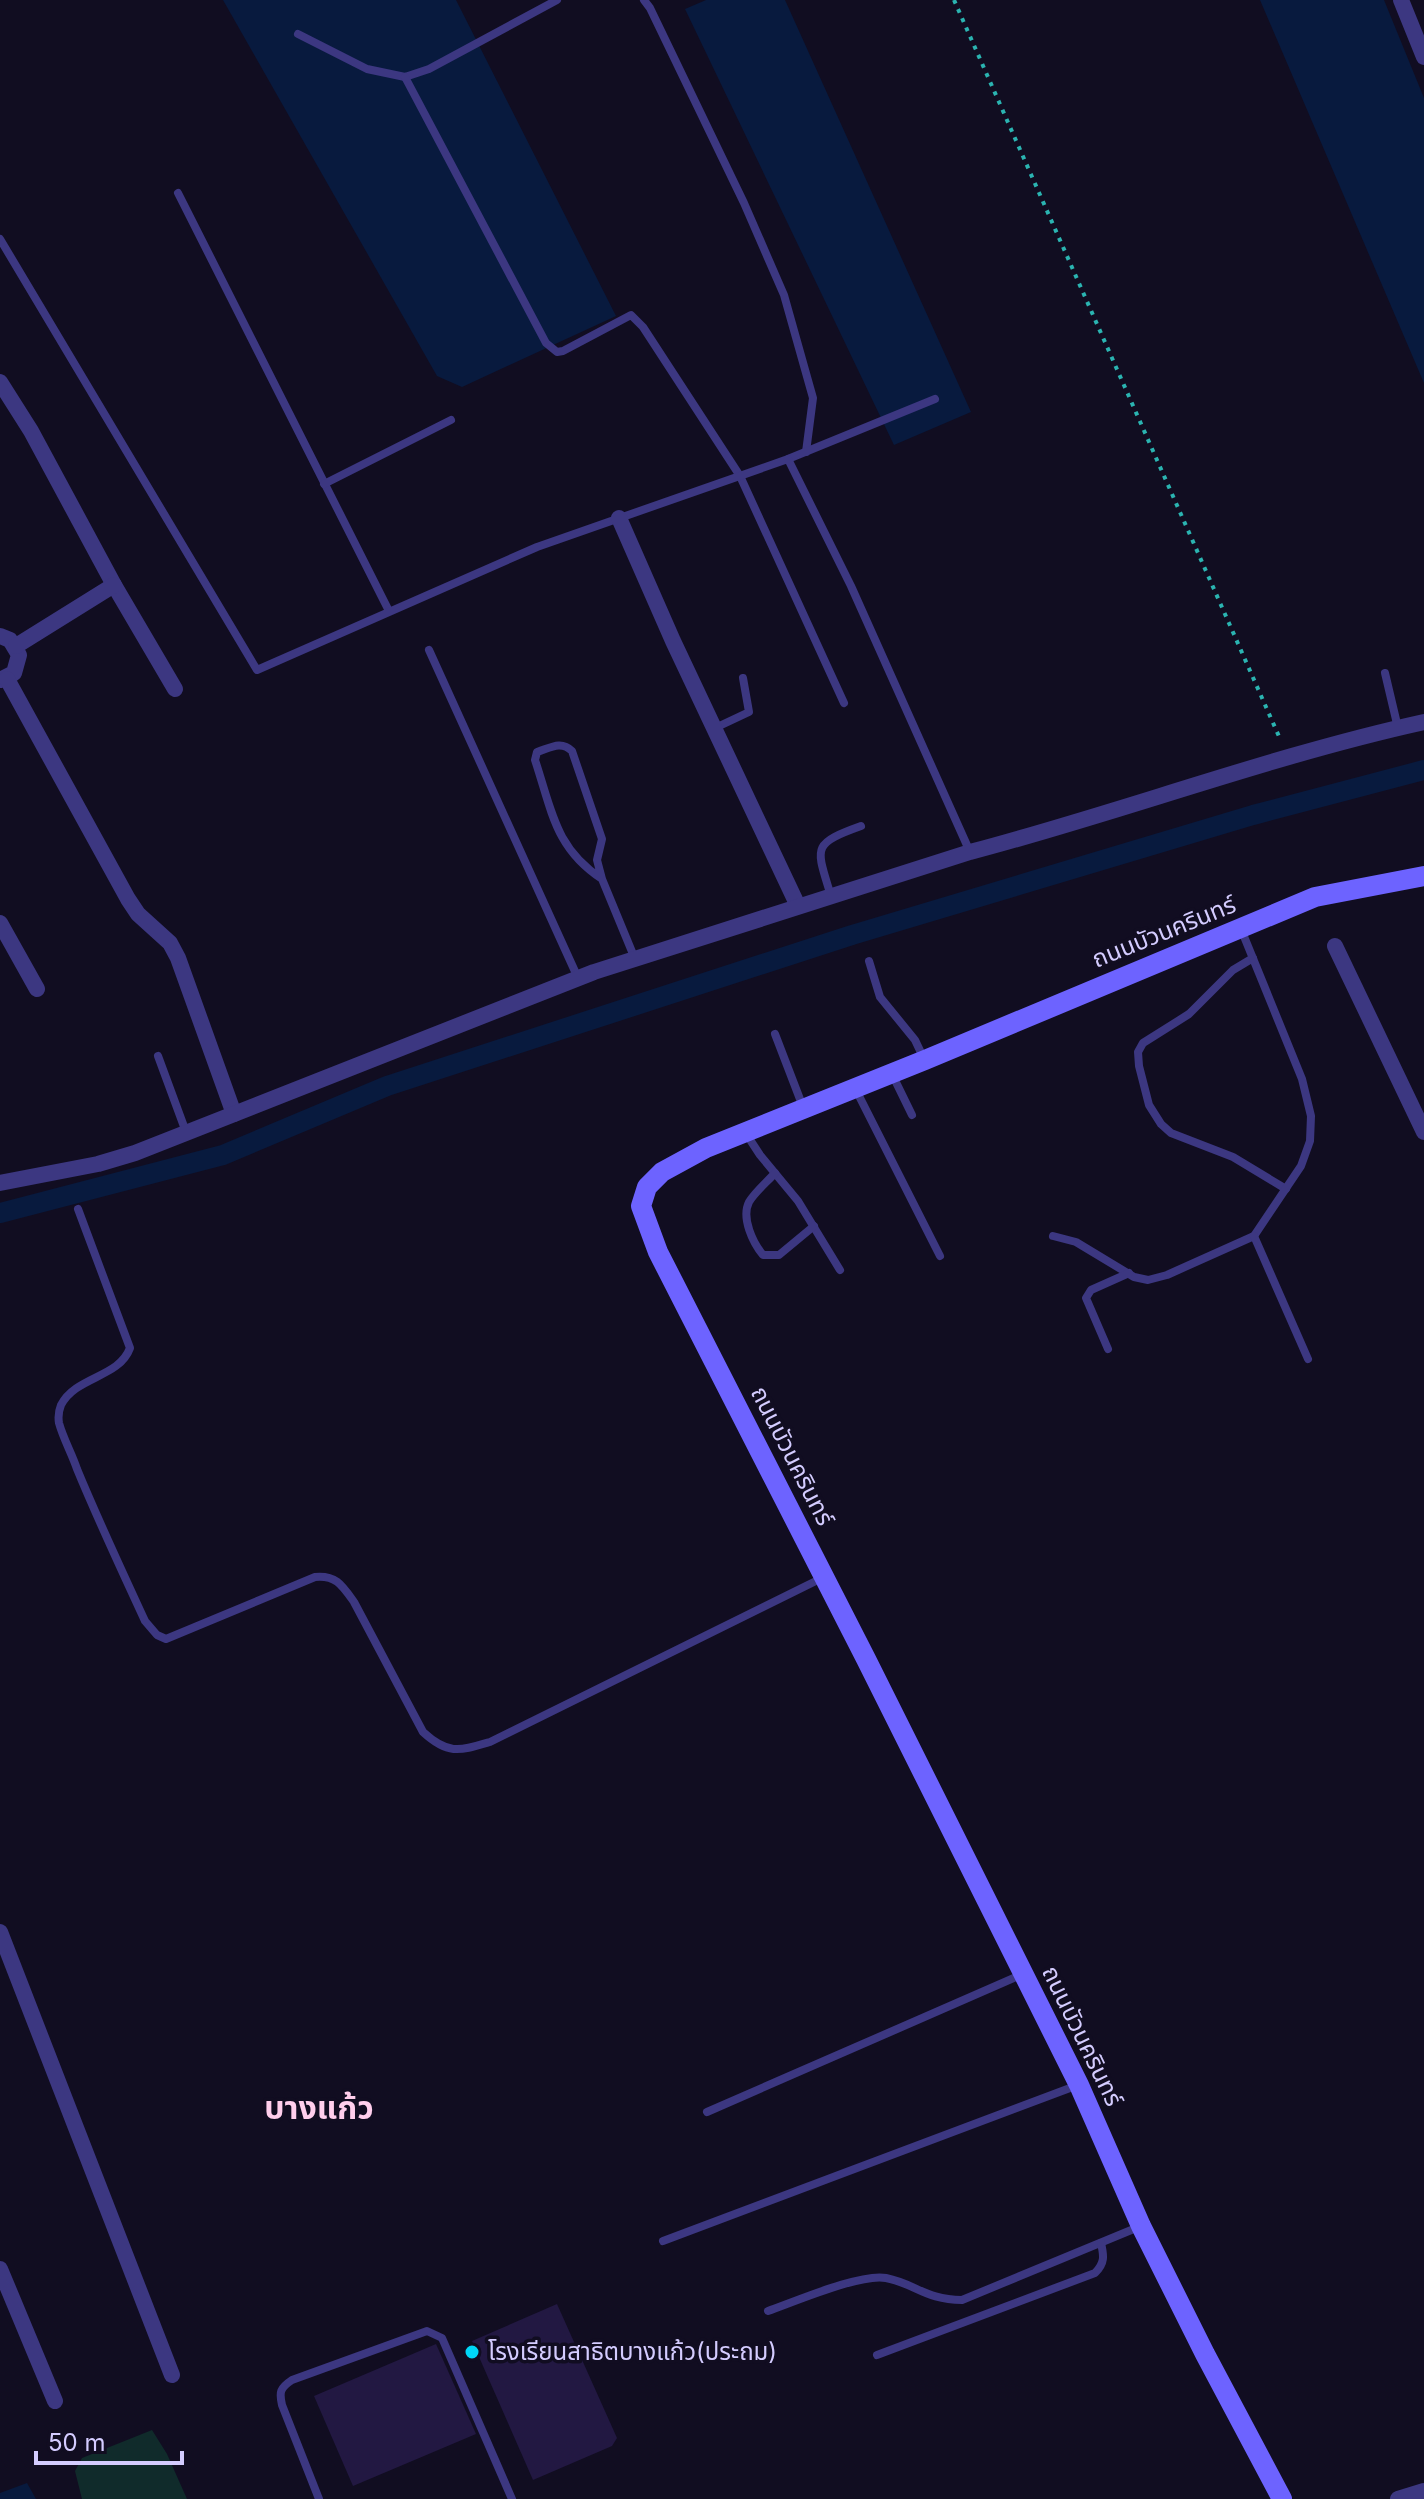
<svg xmlns="http://www.w3.org/2000/svg" width="1424" height="2499" font-family="Inter,'Noto Sans Thai',sans-serif">
<rect width="100%" height="100%" fill="#110d21"/>
<polygon fill="#102b2b" points="152,2430 167,2454 187,2499 82,2499 75,2471 82,2458"/>
<g fill="#081a3e">
<polygon points="223,0 456,0 616,316 462,387 437,376"/>
<polygon points="706,0 785,0 971,412 894,445 685,9"/>
<polygon points="1260,0 1384,0 1424,98 1424,383"/>
<polygon points="27,2483 36,2499 0,2499 0,2493"/>
</g>
<g fill="none" stroke-linecap="round" stroke-linejoin="round">
<polyline stroke="#081a3e" stroke-width="20" points="0,1213 223,1155 387,1086 852,935 1253,815 1424,770"/>
</g>
<g fill="#221842">
<polygon points="557,2304 617,2438 612,2446 533,2480 472,2341"/>
<polygon points="436,2344 476,2434 353,2486 314,2396"/>
</g>
<g fill="none" stroke-linecap="round" stroke-linejoin="round">
<polyline stroke="#2bb4b1" stroke-width="4" stroke-dasharray="4 6" stroke-linecap="butt" points="954,0 1281,741"/>
<g stroke="#3c3781" stroke-width="8">
<polyline points="644,0 650,8 744,203 784,295 813,398 806,452"/>
<polyline points="298,34 367,69 405,77 429,69 557,0"/>
<polyline points="405,77 546,343 557,352 563,351 631,315 643,327 740,476 844,703"/>
<polyline points="178,193 389,611"/>
<polyline points="0,239 257,670 537,547 788,459 935,399"/>
<polyline points="788,459 851,586 970,852"/>
<polyline points="324,484 451,420"/>
<polyline points="429,650 578,978"/>
<polyline points="1385,673 1398,728"/>
<polyline points="715,728 749,712 743,678"/>
<path d="M602,879C555,848 552,811 535,760L537,752C550,748 561,740 572,751L602,839L597,860L602,879L635,959"/>
<path d="M831,896C816,847 811,844 861,826"/>
<polyline points="1253,958 1233,970 1189,1014 1143,1043 1138,1052 1139,1066 1149,1105 1161,1124 1171,1133 1233,1157 1286,1189"/>
<polyline points="869,961 880,997 915,1040 924,1059"/>
<polyline points="775,1034 803,1107"/>
<polyline points="158,1056 186,1132"/>
<polyline points="892,1074 912,1115"/>
<polyline points="855,1088 940,1256"/>
<polyline points="745,1132 760,1155 798,1201 840,1270"/>
<path d="M775,1173C767,1182 755,1192 749,1202C741,1218 753,1243 763,1255H779L814,1226"/>
<path d="M78,1209L130,1348C119,1378 76,1376 61,1405C59,1410 58,1417 59,1423C63,1438 72,1454 77,1469C98,1520 122,1571 145,1621L157,1635L166,1639L315,1577C336,1575 342,1585 354,1602L423,1732C448,1755 459,1751 490,1742L824,1577"/>
<polyline points="1053,1236 1076,1242 1134,1277 1148,1280 1167,1275 1254,1236 1301,1166 1310,1141 1311,1116 1302,1079 1241,929"/>
<polyline points="1254,1236 1308,1359"/>
<polyline points="1108,1349 1086,1298 1091,1290 1129,1273"/>
<polyline points="707,2112 1023,1974"/>
<polyline points="663,2241 1078,2085"/>
<path d="M768,2311C794,2302 861,2273 886,2278C916,2284 926,2300 962,2300L1141,2226"/>
<path d="M877,2355L1095,2273C1105,2263 1104,2256 1101,2243"/>
<path d="M319,2499L282,2405C279,2392 280,2388 292,2380L427,2331L442,2338L512,2499"/>
</g>
<g stroke="#3c3781" stroke-width="16">
<polyline points="1401,0 1424,57"/>
<polyline points="0,382 31,431 114,585 175,689"/>
<polyline points="619,518 673,641 798,906"/>
<polyline points="0,636 10,640 19,655 14,673 0,680"/>
<polyline points="16,646 114,585"/>
<polyline points="7,679 128,899 138,914 170,943 178,958 234,1114"/>
<polyline points="0,923 37,989"/>
<polyline points="1335,946 1424,1132"/>
<path d="M0,1183L98,1164L135,1153L594,972L970,852C1122,812 1270,756 1424,722"/>
<polyline points="0,1932 172,2375"/>
<polyline points="0,2269 55,2401"/>
<polyline points="1398,2499 1424,2491"/>
</g>
<polyline stroke="#6d63ff" stroke-width="20" points="1282,2499 1205,2354 1141,2226 1079,2085 866,1659 658,1252 641,1206 647,1187 662,1172 706,1148 925,1060 1315,897 1424,876"/>
</g>
<circle fill="#00d6f7" stroke="#110d21" stroke-width="3" cx="472" cy="2352" r="8"/>
<g text-anchor="middle" stroke-width="7" stroke-linejoin="round" paint-order="stroke">
<g font-size="24" fill="#d4ccff" stroke="#110d21">
<text transform="translate(1164 932) rotate(-22)" y="8">ถนนบัวนครินทร์</text>
<text transform="translate(792 1456) rotate(63)" y="8">ถนนบัวนครินทร์</text>
<text transform="translate(1082 2036) rotate(64)" y="8">ถนนบัวนครินทร์</text>
</g>
<g font-size="24" fill="#d4ccff" stroke="#110d21" text-anchor="start">
<text x="488" y="2360">โรงเรียนสาธิตบางแก้ว(ประถม)</text>
</g>
<g font-size="32" font-weight="bold" fill="#ffceec" stroke="#110d21">
<text x="319" y="2119">บางแก้ว</text>
</g>
</g>
<path d="M36 2451v12h146v-12" fill="none" stroke="#d4ccff" stroke-width="4"/>
<text x="48" y="2451" font-size="24" fill="#d4ccff" stroke="#110d21" stroke-width="6" paint-order="stroke">50 m</text>
</svg>
